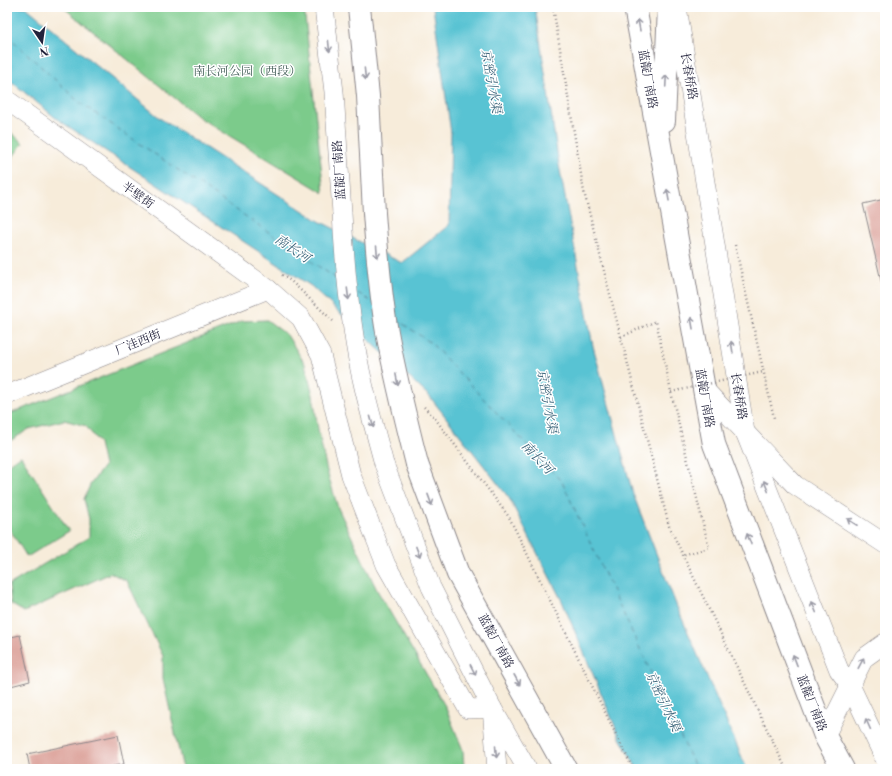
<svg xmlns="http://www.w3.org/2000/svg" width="892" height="776" font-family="'Libre Bodoni','Noto Serif SC',serif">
<rect width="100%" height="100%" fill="#fff"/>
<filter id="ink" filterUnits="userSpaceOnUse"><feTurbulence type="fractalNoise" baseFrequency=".025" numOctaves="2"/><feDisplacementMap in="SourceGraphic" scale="8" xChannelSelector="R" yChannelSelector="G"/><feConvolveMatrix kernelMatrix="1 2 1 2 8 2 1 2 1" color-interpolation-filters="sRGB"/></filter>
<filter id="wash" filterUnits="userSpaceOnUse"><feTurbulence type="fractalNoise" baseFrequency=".012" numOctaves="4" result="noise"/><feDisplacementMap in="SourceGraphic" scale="16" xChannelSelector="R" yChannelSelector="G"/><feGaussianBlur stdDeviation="0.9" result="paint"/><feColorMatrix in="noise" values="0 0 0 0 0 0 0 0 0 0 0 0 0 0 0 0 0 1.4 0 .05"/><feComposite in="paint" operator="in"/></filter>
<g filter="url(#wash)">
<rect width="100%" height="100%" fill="#f7ecda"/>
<g fill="#7ccb8b" stroke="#4f7663">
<polygon points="63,7 304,7 324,193 198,117"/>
<polygon points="7,129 23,143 7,165"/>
<polygon points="267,320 287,335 305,364 313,395 318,429 327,471 338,508 377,590 445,706 463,750 464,769 183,769 163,679 163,656 127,581 111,573 24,612 11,604 9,585 89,537 89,519 84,499 90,485 104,466 99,443 86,426 64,420 29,429 7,443 7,415 242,321"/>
<polygon points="21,456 69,531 27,557 7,525 7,465"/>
</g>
<polygon fill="#59c3d3" stroke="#3e7287" points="7,7 26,7 161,119 319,221 402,263 449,225 451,133 433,7 535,7 559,165 593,346 633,494 677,607 747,769 637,769 620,738 562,601 509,498 430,397 311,286 57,119 7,78"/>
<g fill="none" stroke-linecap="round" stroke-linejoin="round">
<g stroke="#386278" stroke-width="1" stroke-dasharray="5 4" stroke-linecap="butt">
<polyline points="7,35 79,102 337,279"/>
<polyline points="358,293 372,302"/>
<polyline points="396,319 431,343 562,482 696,769"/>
</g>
</g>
<g id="blocks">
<g fill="#d99a91">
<polygon points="885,199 885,293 884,293 863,204"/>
<polygon points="20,635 30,681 7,687 7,638"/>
<polygon points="118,735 124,764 100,769 30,769 27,754"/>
</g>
</g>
</g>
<g filter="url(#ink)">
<use href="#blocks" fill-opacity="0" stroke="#8c878a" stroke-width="1"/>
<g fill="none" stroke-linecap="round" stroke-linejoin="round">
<g stroke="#8c878a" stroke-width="20">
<g id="minor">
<polyline points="324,7 334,92 342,213"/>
<polyline points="677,7 745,432 839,670 850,685 885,759"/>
<polyline points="7,100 268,289 301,318 321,355 351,475 386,565 468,709 492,708 497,769"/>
<polyline points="704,389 795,485 885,544"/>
<polyline points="7,395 268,289"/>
<polyline points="384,464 431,587 492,708 527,769"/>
<polyline points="825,736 864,658 885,643"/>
</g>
</g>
<g stroke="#8c878a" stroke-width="24">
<g id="highway">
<polyline points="359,7 368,96 374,213"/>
<polyline points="635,7 714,444 825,736 843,769"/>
<polyline points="664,121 669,7"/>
<polyline points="417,464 458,574 566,769"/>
</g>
</g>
<g stroke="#8c878a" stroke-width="2.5" stroke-dasharray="1 3" stroke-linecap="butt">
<polyline points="553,7 584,192 669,526 786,769"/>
<polyline points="735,245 774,418"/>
<polyline points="282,275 291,281 333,321"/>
<polyline points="621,337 656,321 671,392 709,548 682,555"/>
<polyline points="424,407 434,417 509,517 633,769"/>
</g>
<use href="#minor" stroke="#fff" stroke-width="19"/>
<use href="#highway" stroke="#fff" stroke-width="22"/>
<g stroke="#8c878a" stroke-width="20" stroke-linecap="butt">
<path id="minor-bridge" d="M342,213C344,252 347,291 353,329C359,375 372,419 384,464"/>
</g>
<g stroke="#8c878a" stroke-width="24" stroke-linecap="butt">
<path id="highway-bridge" d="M374,213C377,253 380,293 387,332C395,376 406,420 417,464"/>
</g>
<polyline stroke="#8c878a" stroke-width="2.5" stroke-dasharray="1 3" stroke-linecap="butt" points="671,392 763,372"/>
<use href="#minor-bridge" stroke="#fff" stroke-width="19"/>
<use href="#highway-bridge" stroke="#fff" stroke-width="22"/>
</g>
<defs><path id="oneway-shaft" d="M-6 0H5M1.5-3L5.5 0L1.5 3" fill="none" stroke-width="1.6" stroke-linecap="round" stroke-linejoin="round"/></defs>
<g stroke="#9c9ca7">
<use href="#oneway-shaft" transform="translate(639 25) rotate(-100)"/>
<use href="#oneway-shaft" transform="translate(329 46) rotate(84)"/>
<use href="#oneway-shaft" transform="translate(365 74) rotate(84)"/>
<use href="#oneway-shaft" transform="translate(666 81) rotate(-87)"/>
<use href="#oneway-shaft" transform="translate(668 195) rotate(-100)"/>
<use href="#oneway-shaft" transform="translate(377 252) rotate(85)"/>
<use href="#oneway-shaft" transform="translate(348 294) rotate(83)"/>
<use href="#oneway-shaft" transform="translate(692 323) rotate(-100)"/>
<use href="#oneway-shaft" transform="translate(732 347) rotate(-99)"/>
<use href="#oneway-shaft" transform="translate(397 380) rotate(79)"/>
<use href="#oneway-shaft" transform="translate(372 422) rotate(75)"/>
<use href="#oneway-shaft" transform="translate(766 486) rotate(-112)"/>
<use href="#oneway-shaft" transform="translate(430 500) rotate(70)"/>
<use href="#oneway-shaft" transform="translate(852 522) rotate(-147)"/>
<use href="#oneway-shaft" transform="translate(749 539) rotate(-111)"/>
<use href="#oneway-shaft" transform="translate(418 552) rotate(69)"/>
<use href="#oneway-shaft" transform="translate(814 607) rotate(-112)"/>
<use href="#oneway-shaft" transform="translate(795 660) rotate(-111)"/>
<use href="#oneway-shaft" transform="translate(861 663) rotate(-62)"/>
<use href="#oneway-shaft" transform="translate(473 670) rotate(63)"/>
<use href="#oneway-shaft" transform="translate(517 680) rotate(61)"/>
<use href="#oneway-shaft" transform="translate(868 724) rotate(-114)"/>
<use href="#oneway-shaft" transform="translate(496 752) rotate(85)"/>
</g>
</g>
<g text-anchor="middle" stroke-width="3" stroke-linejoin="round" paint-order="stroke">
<g font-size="12" fill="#425d57" stroke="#fff">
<text x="247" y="75">南长河公园（西段）</text>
</g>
<g font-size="12" fill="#22223b" stroke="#fff">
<text transform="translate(689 76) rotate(80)" y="4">长春桥路</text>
<text transform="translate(648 79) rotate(80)" y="4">蓝靛厂南路</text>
<text transform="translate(339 170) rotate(-94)" y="4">蓝靛厂南路</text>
<text transform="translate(138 195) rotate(36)" y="4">半壁街</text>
<text transform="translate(138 342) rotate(-22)" y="4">厂洼西街</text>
<text transform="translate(739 396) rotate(81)" y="4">长春桥路</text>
<text transform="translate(705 398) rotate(80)" y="4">蓝靛厂南路</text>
<text transform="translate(496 641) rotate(61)" y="4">蓝靛厂南路</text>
<text transform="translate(812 703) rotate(68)" y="4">蓝靛厂南路</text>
</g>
<g font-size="13" font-style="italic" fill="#386278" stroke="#fff">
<text transform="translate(492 81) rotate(80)" y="5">京密引水渠</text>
<text transform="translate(293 248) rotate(34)" y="5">南长河</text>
<text transform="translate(548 401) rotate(80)" y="5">京密引水渠</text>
<text transform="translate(538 457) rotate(47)" y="5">南长河</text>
<text transform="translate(664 701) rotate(65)" y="5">京密引水渠</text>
</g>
</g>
<rect width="892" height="776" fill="none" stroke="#fff" stroke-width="24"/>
<g transform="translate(42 42) rotate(167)" stroke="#ffffff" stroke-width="3" paint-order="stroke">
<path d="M0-3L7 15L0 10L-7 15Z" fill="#22223b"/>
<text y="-6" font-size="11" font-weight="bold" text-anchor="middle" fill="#22223b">N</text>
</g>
</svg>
